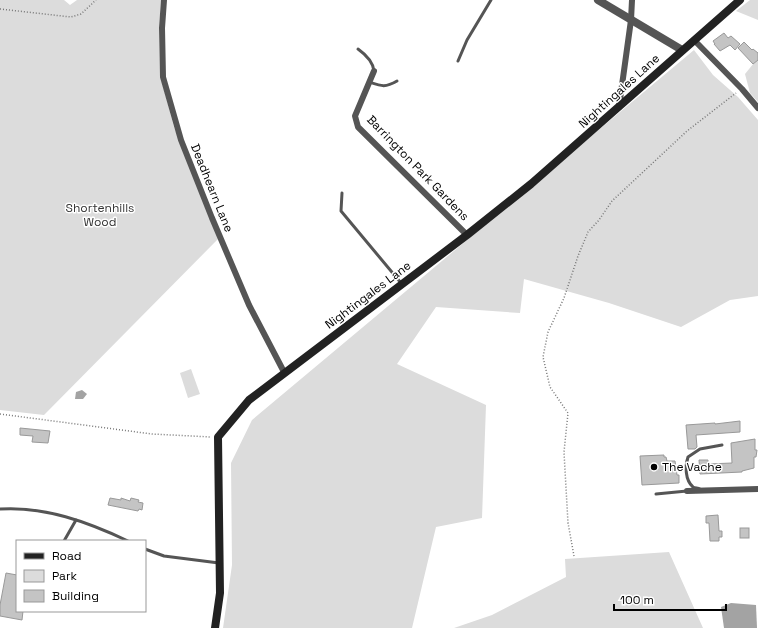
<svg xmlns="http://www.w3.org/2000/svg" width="758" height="628" font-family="'Space Grotesk',sans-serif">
<rect width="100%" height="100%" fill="#fff"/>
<g fill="#dcdcdc">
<polygon points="0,0 64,0 70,5 77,0 161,0 159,28 160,75 174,127 218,239 44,415 0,410"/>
<polygon points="750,0 758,0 758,20 736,11"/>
<polygon points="694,50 713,75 738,97 758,120 758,296 730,300 681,327 609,303 524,279 520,313 436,307 397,364 486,405 482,518 436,527 412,628 223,628 232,565 231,463 252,420"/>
<polygon points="758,58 758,102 750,93 745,74"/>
<polygon points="191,369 200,394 188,398 180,373"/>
<polygon points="669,552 703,628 454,628 492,615 566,577 565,559"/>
</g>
<g fill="#a3a3a3">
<polygon points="82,390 87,394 83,399 75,399 76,392"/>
<polygon points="731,603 756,605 757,628 724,628 721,607"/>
</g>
<g fill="#c4c4c4" stroke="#999">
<polygon points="724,33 728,38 731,36 740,44 735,50 730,45 720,51 714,44 715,44 713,41"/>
<polygon points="744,42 752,50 753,49 758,53 758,60 753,64 738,48"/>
<polygon points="740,421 740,432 696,435 697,447 695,449 688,449 686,425 715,423 715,424"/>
<polygon points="20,428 50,431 48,443 32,442 33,436 20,435"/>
<polygon points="755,439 755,450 757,450 756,457 754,457 754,468 742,471 742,472 700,474 699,460 708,460 708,464 732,463 731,443"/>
<polygon points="664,455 664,457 666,457 667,461 675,461 677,475 679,475 679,483 642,485 640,456"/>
<polygon points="110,498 121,500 121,498 130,501 131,498 139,500 138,502 143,503 142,510 139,509 138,511 108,505"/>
<polygon points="718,515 719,531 722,531 722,537 719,537 719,541 710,541 709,523 706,523 706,516"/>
<rect x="740" y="528" width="9" height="10"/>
<polygon points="6,573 17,575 17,611 23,611 22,620 0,616 0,605"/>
</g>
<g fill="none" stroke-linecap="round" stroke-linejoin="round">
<g stroke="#777" stroke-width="1.5" stroke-dasharray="1 2" stroke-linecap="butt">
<polyline points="0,9 71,17 81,14 96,0"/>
<polyline points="0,414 152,434 211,437"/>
<polyline points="574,556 568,523 564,452 568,413 550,387 543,357 548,332 564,298 578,256 588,232 599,220 612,201 687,131 736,93"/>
</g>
<g stroke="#555" stroke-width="3">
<path d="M358,49C365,54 373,62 374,71"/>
<polyline points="458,61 467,40 491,0"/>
<path d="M369,82C381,86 385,88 397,81"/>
<polyline points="342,193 341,211 401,283"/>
<path d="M700,489C698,488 695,488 693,487C685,480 685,466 688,457L700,449L722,445"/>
<polyline points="656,494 687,491"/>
<path d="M0,509C44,506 88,522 128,541"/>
<polyline points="64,541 76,520"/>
<polyline points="145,549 164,556 219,563"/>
</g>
<g stroke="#555" stroke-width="6">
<polyline points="164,0 162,28 163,77 181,140 212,218 249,305 284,372"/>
<polyline points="694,40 742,89 758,108"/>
<polyline points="374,71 355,116 358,127 467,235"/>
<polyline points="619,107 631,20 632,0"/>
<polyline points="687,491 758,489"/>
</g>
<polyline stroke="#555" stroke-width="8" points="598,0 682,50"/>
<polyline stroke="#222" stroke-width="8" points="215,628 220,593 218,437 249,400 467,235 531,184 740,0"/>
</g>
<circle fill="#000" stroke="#fff" stroke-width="1.5" cx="654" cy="467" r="4"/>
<g text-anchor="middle" stroke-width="3" stroke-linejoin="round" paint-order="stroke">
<g font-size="12" fill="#000" stroke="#fff">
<text transform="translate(619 91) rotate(-42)" y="4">Nightingales Lane</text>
<text transform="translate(418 168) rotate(46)" y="4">Barrington Park Gardens</text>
<text transform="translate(212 188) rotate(68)" y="4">Deadhearn Lane</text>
<text transform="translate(368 295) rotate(-37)" y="4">Nightingales Lane</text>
</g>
<g font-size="12" fill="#333" stroke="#fff">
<text x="100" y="212">Shortenhills<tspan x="100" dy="14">Wood</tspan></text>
</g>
<g font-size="12" fill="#000" stroke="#fff" text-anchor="start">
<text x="662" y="471">The Vache</text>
</g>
</g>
<rect x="16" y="540" width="130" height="72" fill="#ffffff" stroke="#999999"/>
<rect x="24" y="553" width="20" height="6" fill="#222222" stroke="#999999"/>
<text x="52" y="560" font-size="12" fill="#000000">Road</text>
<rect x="24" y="570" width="20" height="12" fill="#dcdcdc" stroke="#999999"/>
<text x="52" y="580" font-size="12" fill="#000000">Park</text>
<rect x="24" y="590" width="20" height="12" fill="#c4c4c4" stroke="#999999"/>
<text x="52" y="600" font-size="12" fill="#000000">Building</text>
<path d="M614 604v6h112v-6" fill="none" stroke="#000000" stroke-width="2"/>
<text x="620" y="604" font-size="12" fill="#000000" stroke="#ffffff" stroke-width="3" paint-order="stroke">100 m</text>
</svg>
